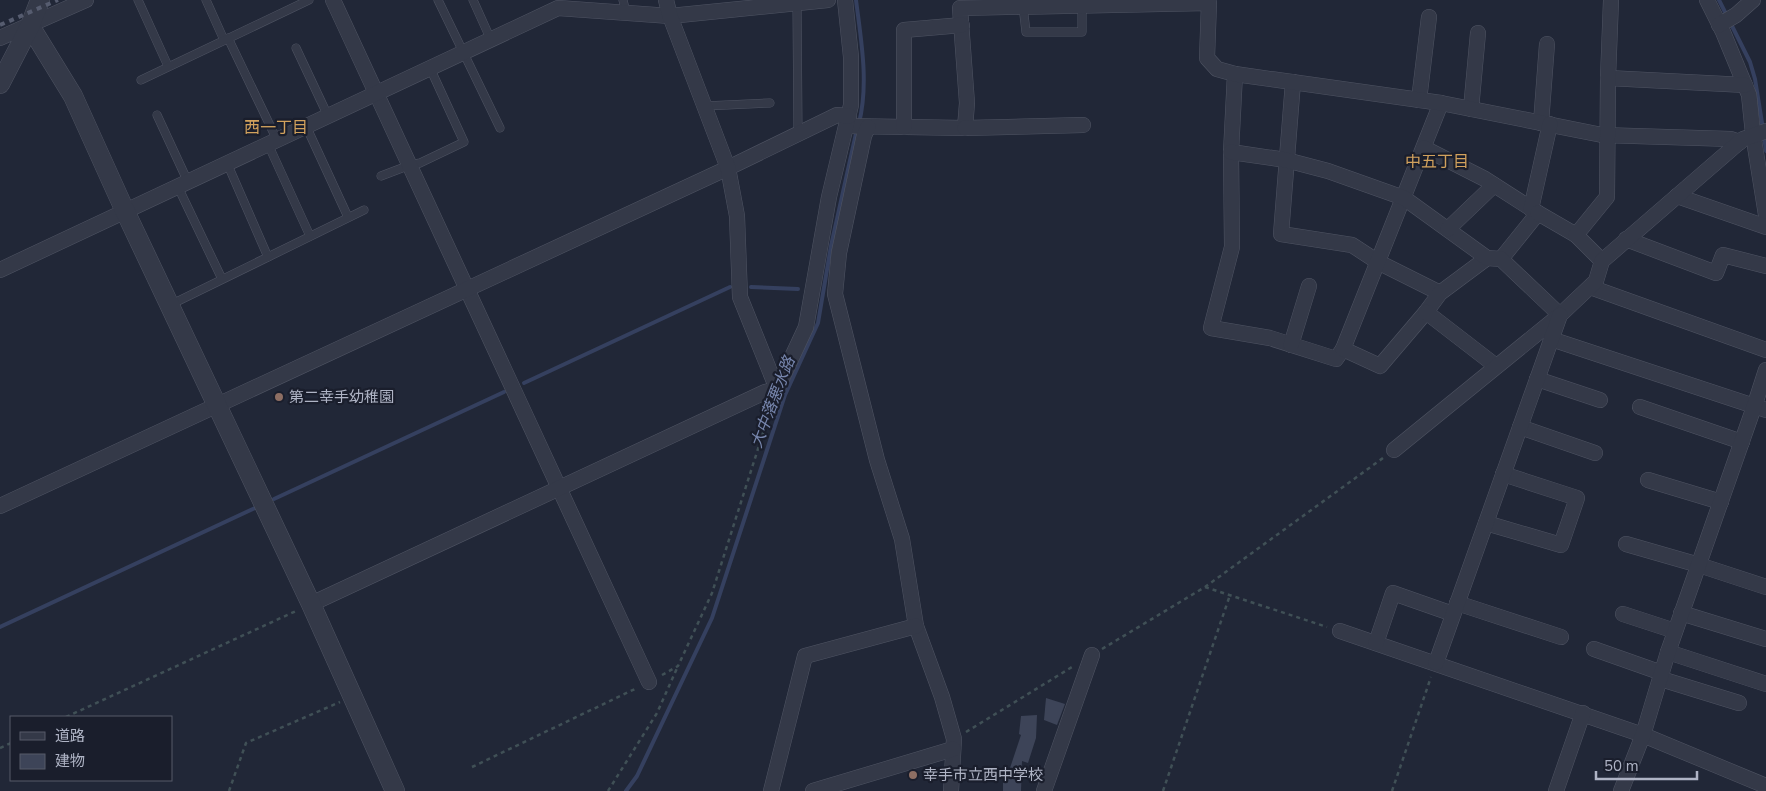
<svg xmlns="http://www.w3.org/2000/svg" width="1766" height="791" font-family="'Nunito Sans','Noto Sans JP',sans-serif">
<rect width="100%" height="100%" fill="#212737"/>
<g fill="none" stroke-linecap="round" stroke-linejoin="round">
<g stroke="#35405f" stroke-width="4">
<path d="M856,0C861,40 869,83 859,123"/>
<polyline points="1719,0 1727,16"/>
<polyline points="1730,22 1750,62 1755,79 1763,129"/>
<polyline points="1764,136 1766,151"/>
<polyline points="751,287 798,289"/>
<polyline points="524,383 730,287"/>
<polyline points="274,499 504,392"/>
<polyline points="0,627 255,508"/>
<polyline points="626,791 637,776 712,618 785,395 818,323 831,246 857,129"/>
</g>
</g>
<g fill="#3d4458">
<polygon points="1046,698 1065,704 1057,725 1044,720"/>
<polygon points="1037,715 1036,738 1028,763 1022,761 1021,791 1003,791 1003,773 1009,771 1021,735 1019,734 1021,716"/>
</g>
<g fill="none" stroke-linecap="round" stroke-linejoin="round">
<g stroke="#4f5463" stroke-width="9">
<g id="service">
<polyline points="138,0 168,66"/>
<polyline points="206,0 224,40"/>
<polyline points="438,0 500,128"/>
<polyline points="473,0 491,40"/>
<polyline points="623,0 626,13"/>
<polyline points="797,3 798,135"/>
<polyline points="1023,6 1026,32 1082,32 1082,6"/>
<polyline points="228,38 277,140"/>
<polyline points="296,48 328,116"/>
<polyline points="141,80 309,0"/>
<polyline points="705,106 770,103"/>
<polyline points="157,115 188,182"/>
<polyline points="306,126 348,217"/>
<polyline points="268,144 310,236"/>
<polyline points="227,163 268,257"/>
<polyline points="381,176 410,165 420,163 464,142 430,68"/>
<polyline points="178,187 222,279"/>
<polyline points="170,305 364,210"/>
</g>
</g>
<g stroke="#4f5463" stroke-width="16">
<g id="minor">
<polyline points="333,0 649,682"/>
<polyline points="1707,0 1723,32 1749,95 1753,134 1766,215"/>
<polyline points="1719,25 1736,15 1753,0"/>
<polyline points="0,38 86,0"/>
<polyline points="1235,74 1231,152 1232,247 1211,328 1270,338 1336,359 1343,349"/>
<polyline points="1608,78 1745,85"/>
<polyline points="1293,82 1281,234 1352,245 1378,262 1440,293"/>
<polyline points="1419,100 1429,17"/>
<polyline points="1441,103 1343,349 1380,366 1426,312 1440,293 1487,258"/>
<polyline points="1471,109 1478,33"/>
<polyline points="1541,123 1547,44"/>
<polyline points="847,126 965,128 967,103 960,8 1209,3 1207,58 1217,69 1235,74 1441,103 1602,135 1731,139 1740,142"/>
<polyline points="868,127 864,136 839,253 835,294 877,460 902,539 916,626 942,697 954,739 951,791"/>
<polyline points="904,127 904,30 962,25"/>
<polyline points="965,128 1083,125"/>
<polyline points="1424,148 1485,179 1538,213 1501,259"/>
<polyline points="1231,152 1286,160 1328,171 1404,198 1487,258 1501,259 1560,315"/>
<polyline points="1677,196 1766,227"/>
<polyline points="1531,209 1550,124"/>
<polyline points="1538,213 1576,235"/>
<polyline points="1448,229 1494,185"/>
<polyline points="1626,239 1716,273 1723,255 1766,266"/>
<polyline points="1602,261 1576,235 1607,197 1608,78 1611,0"/>
<polyline points="0,270 558,8 670,16 828,0"/>
<polyline points="1590,287 1766,350"/>
<polyline points="1426,312 1496,366"/>
<polyline points="1551,339 1766,410"/>
<polyline points="1291,345 1309,286"/>
<polyline points="1537,379 1600,400"/>
<polyline points="777,389 806,327 829,197 851,105 851,57 845,0"/>
<polyline points="1640,407 1742,442"/>
<polyline points="1520,427 1595,453"/>
<polyline points="1394,450 1560,315 1596,281 1602,261 1743,139 1766,131"/>
<polyline points="1648,480 1721,502"/>
<polyline points="0,506 728,168 837,115 849,116"/>
<polyline points="1486,523 1561,545 1577,498 1503,474"/>
<polyline points="1626,544 1699,565 1766,587"/>
<polyline points="1457,603 1561,637"/>
<polyline points="311,604 765,392 777,389 740,297 737,216 728,168 670,16 666,0"/>
<polyline points="1681,613 1766,639"/>
<polyline points="1623,614 1675,631"/>
<polyline points="1340,631 1643,735 1766,786"/>
<polyline points="1376,643 1393,593 1453,614"/>
<polyline points="1594,649 1662,673"/>
<polyline points="1668,652 1766,684"/>
<polyline points="1436,663 1560,315"/>
<polyline points="1661,679 1739,703"/>
<polyline points="771,791 805,656 916,626"/>
<polyline points="813,791 953,749"/>
<polyline points="1044,791 1092,655"/>
<polyline points="1556,791 1583,713"/>
<polyline points="1621,791 1643,735 1668,652 1754,407 1766,370"/>
</g>
</g>
<g stroke="#4f5463" stroke-width="20">
<g id="tertiary">
<polyline points="30,26 73,96 125,211 311,604 395,791"/>
<polyline points="0,84 30,26 40,0"/>
</g>
</g>
<g stroke="#405056" stroke-width="2.5" stroke-dasharray="4 4" stroke-linecap="butt">
<polyline points="1205,587 1327,627"/>
<polyline points="1102,649 1205,587 1383,458"/>
<polyline points="662,675 678,666 712,593 772,405"/>
<polyline points="66,717 296,611"/>
<polyline points="966,732 1072,667"/>
<polyline points="0,748 11,743"/>
<polyline points="472,767 637,688"/>
<polyline points="229,791 246,743 340,702"/>
<polyline points="608,791 657,713 678,666"/>
<polyline points="1163,791 1230,595"/>
<polyline points="1392,791 1431,677"/>
</g>
<use href="#service" stroke="#343948" stroke-width="8"/>
<use href="#minor" stroke="#343948" stroke-width="15"/>
<use href="#tertiary" stroke="#343948" stroke-width="19"/>
<polyline stroke="#565c6f" stroke-width="4" stroke-dasharray="5 5" stroke-linecap="butt" points="0,25 58,0"/>
</g>
<g fill="#8d6e63" stroke="#1a1e2c" stroke-width="2">
<circle cx="279" cy="397" r="5"/>
<circle cx="913" cy="775" r="5"/>
</g>
<g text-anchor="middle" stroke-width="4.5" stroke-linejoin="round" paint-order="stroke">
<g font-size="15" fill="#afb4c5" stroke="#1a1e2c" text-anchor="start">
<text x="289" y="402">第二幸手幼稚園</text>
<text x="923" y="780">幸手市立西中学校</text>
</g>
<g font-size="16" fill="#d2a25d" stroke="#1a1e2c">
<text x="276" y="133">西一丁目</text>
<text x="1437" y="167">中五丁目</text>
</g>
<g font-size="16" font-style="italic" fill="#7786ad" stroke="#1a1e2c">
<text transform="translate(772 402) rotate(-69)" y="6">大中落悪水路</text>
</g>
</g>
<rect x="10" y="716" width="162" height="65" fill="#1a1e2c" stroke="#565a69"/>
<rect x="20" y="732" width="25" height="8" fill="#343948" stroke="#565a69"/>
<text x="55" y="741" font-size="15" fill="#afb4c5">道路</text>
<rect x="20" y="754" width="25" height="15" fill="#3d4458" stroke="#565a69"/>
<text x="55" y="766" font-size="15" fill="#afb4c5">建物</text>
<path d="M1596 771v8h101v-8" fill="none" stroke="#afb4c5" stroke-width="2.5"/>
<text x="1604" y="771" font-size="15" fill="#afb4c5" stroke="#1a1e2c" stroke-width="4" paint-order="stroke">50 m</text>
</svg>
